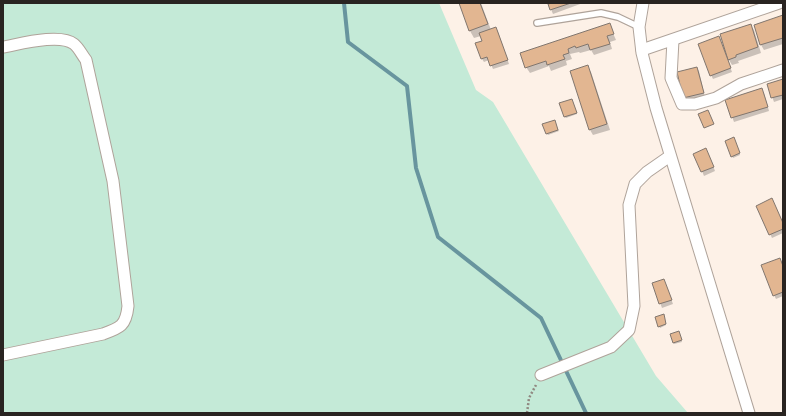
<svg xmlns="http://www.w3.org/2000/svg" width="786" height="416" font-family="'Times New Roman',serif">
<rect width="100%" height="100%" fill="#fdf1e7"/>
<polygon fill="#c4ead7" points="3,3 439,3 476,90 493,102 656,376 688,413 3,413"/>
<g fill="#0003">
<polygon points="460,3 481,3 491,30 496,28 498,32 509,64 493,69 489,60 484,62 482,59 483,42 481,36 474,38 470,31"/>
<polygon points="555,3 583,3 553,14 549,5"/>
<polygon points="783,17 783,44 764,50 761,45 755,25"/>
<polygon points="609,24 616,40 610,42 612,49 594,55 591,50 580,53 579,52 570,54 572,59 566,61 567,65 551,71 549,66 530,73 526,67"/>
<polygon points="750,25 754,30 761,53 738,61 739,63 732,65 729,60 721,34"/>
<polygon points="720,41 732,72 713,79 711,75"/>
<polygon points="587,67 591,72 610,130 593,135 590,130"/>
<polygon points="697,68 699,71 705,97 686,102 684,98"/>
<polygon points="783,80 783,99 774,102 768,85"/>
<polygon points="764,93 769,111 734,122 726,100"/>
<polygon points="573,102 577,114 566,118 565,117"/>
<polygon points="555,122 559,131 548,135 547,134"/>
<polygon points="734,140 740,155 733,158 732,156"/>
<polygon points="708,153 715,171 704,176 695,154"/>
<polygon points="757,206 783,224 783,233 772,238"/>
<polygon points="783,267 783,296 776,299 774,295"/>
<polygon points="664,280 673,304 662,308 653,284"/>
<polygon points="664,317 666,325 660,328 659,326"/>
<polygon points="679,334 682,342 674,344 671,335"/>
</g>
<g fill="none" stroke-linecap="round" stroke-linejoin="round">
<polyline stroke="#68959e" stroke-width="4" points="344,3 348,42 407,86 416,168 438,237 541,318 586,413"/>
</g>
<g fill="#e2b691" stroke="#81766e">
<polygon points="459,3 480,3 488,24 469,31"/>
<polygon points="552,3 571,3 550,10 548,4"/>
<polygon points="783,15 783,38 760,45 754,25"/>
<polygon points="610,23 614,34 607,36 610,44 590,50 588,44 576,48 575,46 568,49 569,53 563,55 565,59 547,65 546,61 525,68 520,53"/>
<polygon points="751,24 758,47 736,55 736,57 728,60 720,34"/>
<polygon points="496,27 508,60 490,66 487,57 481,59 475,43 482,41 479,33"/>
<polygon points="719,36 731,68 710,76 698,44"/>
<polygon points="588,65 607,124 589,130 570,71"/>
<polygon points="697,67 704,93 683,98 677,72"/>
<polygon points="783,79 783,95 771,98 767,84"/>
<polygon points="762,88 768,107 731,118 725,100"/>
<polygon points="572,99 577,113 564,117 559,103"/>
<polygon points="708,110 714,124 704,128 698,114"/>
<polygon points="555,120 558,130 546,134 542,124"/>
<polygon points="734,137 740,153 731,157 725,141"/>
<polygon points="706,148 714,167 701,172 693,154"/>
<polygon points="772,198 783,223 783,229 769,235 756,206"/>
<polygon points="780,258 783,266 783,292 773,296 761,265"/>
<polygon points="664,279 672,300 659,304 652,283"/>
<polygon points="664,314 666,324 658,327 655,317"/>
<polygon points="679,331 682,340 673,343 670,334"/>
</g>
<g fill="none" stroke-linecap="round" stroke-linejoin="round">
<g stroke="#afa39a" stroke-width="8">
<polyline id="service" points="537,23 601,13 618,17 639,27"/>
</g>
<g stroke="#afa39a" stroke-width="13">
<g id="minor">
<polyline points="643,3 639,27 642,53 656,108 749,413"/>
<polyline points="673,40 671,78 682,104 695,104 716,98 741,84 783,70"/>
<path d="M3,47C20,44 60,33 74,44C79,48 82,55 86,60L113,181L128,306C126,326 120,328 103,334L3,355"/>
<polyline points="642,50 779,3"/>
<polyline points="541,375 611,347 629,330 634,306 629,205 635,184 647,172 670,156"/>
</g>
</g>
<polyline stroke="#908881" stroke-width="2.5" stroke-dasharray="2 2" stroke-linecap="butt" points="527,413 529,398 536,385"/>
<use href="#service" stroke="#fff" stroke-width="5.5"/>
<use href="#minor" stroke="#fff" stroke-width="11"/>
</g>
<rect width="786" height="416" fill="none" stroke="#292421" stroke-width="8"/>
</svg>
